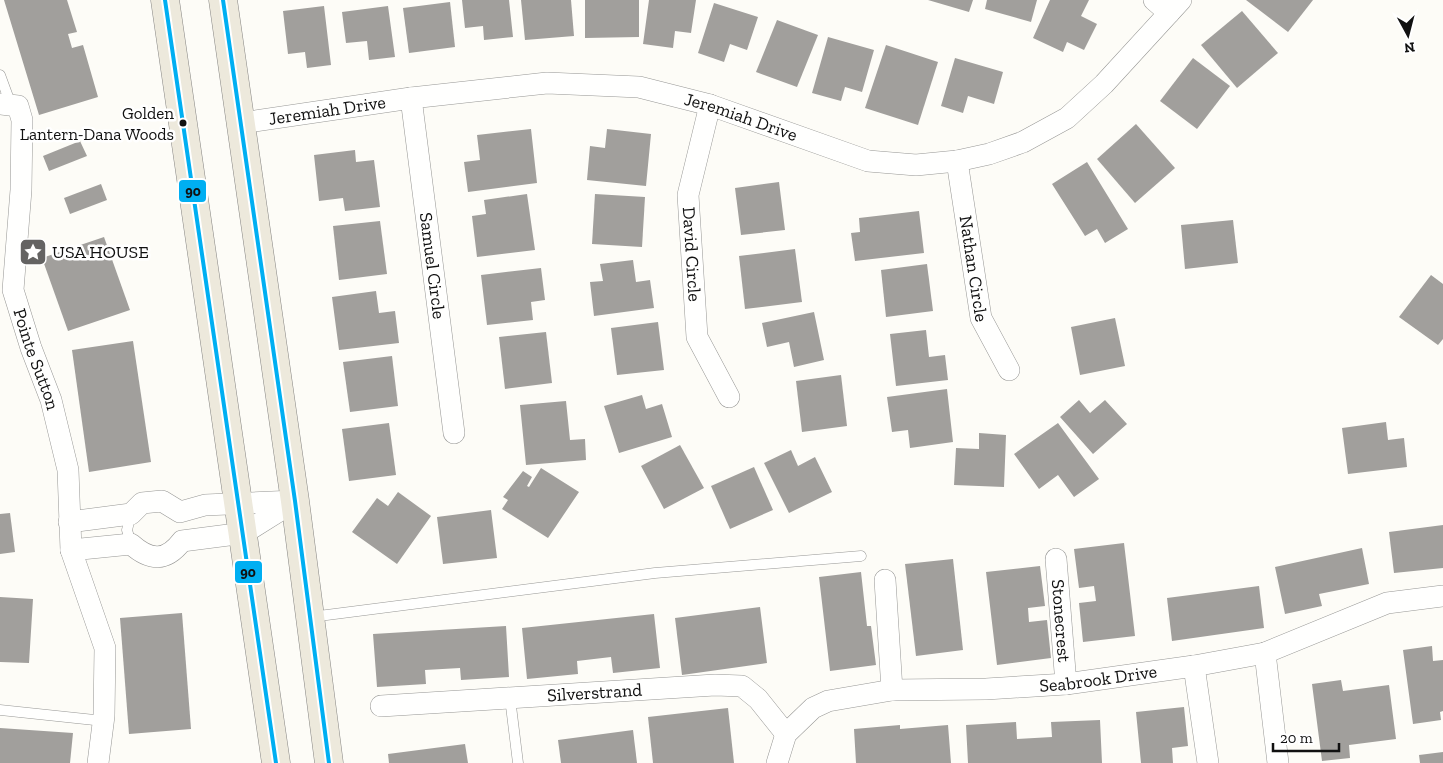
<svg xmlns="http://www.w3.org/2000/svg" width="1443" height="763" font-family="'Zilla Slab',serif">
<rect width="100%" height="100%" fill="#fdfcf7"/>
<g fill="#a19f9c">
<polygon points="4,0 67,0 77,32 68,34 72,48 83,45 98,97 39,115"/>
<polygon points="462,0 509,0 513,37 484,40 483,26 465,28"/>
<polygon points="521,0 571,0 574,36 525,40"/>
<polygon points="585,0 639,0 639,37 585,38"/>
<polygon points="649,0 696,0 691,33 675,31 673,48 643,44"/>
<polygon points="928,0 973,0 969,12"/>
<polygon points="987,0 1037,0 1031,22 985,9"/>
<polygon points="1050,0 1089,0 1081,16 1097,24 1084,50 1067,42 1063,52 1033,38"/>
<polygon points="1246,0 1313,0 1288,32"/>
<polygon points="450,2 455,47 409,53 403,8"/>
<polygon points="714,3 758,17 747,50 730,44 724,62 698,53"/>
<polygon points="324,6 331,65 307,68 305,52 288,54 283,11"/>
<polygon points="388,6 395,57 369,60 367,41 346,43 342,12"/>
<polygon points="1242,11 1278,53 1237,88 1201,45"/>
<polygon points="777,20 818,35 797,87 756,72"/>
<polygon points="828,37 874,50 862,92 845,87 841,101 812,93"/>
<polygon points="886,45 938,62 918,125 865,108"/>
<polygon points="955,58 1003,72 994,104 968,96 963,113 941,106"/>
<polygon points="1193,58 1230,86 1197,129 1160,101"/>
<polygon points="1136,124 1175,168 1135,203 1097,159"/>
<polygon points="531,129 537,183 468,192 464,162 480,160 477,135"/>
<polygon points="607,129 651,134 646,186 587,180 590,146 605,148"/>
<polygon points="80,141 87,156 49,171 43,156"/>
<polygon points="355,150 356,162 374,160 380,207 345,211 343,198 319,201 314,155"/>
<polygon points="1087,162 1128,229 1105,243 1097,229 1085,236 1052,184"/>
<polygon points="779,182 785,230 741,235 735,188"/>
<polygon points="101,184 107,200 70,214 64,198"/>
<polygon points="527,194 535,250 477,257 472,216 486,214 484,200"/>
<polygon points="595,194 645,197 642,247 592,244"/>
<polygon points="919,211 924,253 855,261 851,233 860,232 859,218"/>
<polygon points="1233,220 1238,263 1185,269 1181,225"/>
<polygon points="380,221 387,274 339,280 333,226"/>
<polygon points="104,237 130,310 68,331 42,258"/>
<polygon points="795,249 802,302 745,309 739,256"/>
<polygon points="633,260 636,282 650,280 654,308 594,316 590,282 603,281 600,264"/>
<polygon points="927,264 933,311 886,317 881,270"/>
<polygon points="541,268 545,300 531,302 533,320 487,325 481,275"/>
<polygon points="1431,275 1443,284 1443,339 1438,345 1399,317"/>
<polygon points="376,291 379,313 395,311 399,343 339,350 332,297"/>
<polygon points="814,312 824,360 794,367 789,342 767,347 762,323"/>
<polygon points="1115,318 1125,366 1080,375 1071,327"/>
<polygon points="658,322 664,370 617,375 611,328"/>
<polygon points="926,330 929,357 945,355 948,380 896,386 890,334"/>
<polygon points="546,332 552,383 505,389 499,337"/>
<polygon points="133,341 151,462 89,472 72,350"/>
<polygon points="392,356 398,406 350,412 343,362"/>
<polygon points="841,375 847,426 802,432 796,381"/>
<polygon points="947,389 953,442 910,448 908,430 892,432 887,397"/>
<polygon points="642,395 646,409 662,404 672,437 619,453 604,406"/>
<polygon points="1079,400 1090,413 1105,400 1127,424 1093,454 1060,417"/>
<polygon points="566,401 570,440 585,439 586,460 526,465 520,405"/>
<polygon points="1386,422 1388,440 1404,438 1407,467 1348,474 1342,428"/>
<polygon points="389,423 396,475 349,481 342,429"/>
<polygon points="1058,423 1099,479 1074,497 1058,475 1039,489 1014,454"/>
<polygon points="979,433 1006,435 1004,487 954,485 956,448 979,449"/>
<polygon points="680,445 704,488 664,509 641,466"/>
<polygon points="791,450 798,466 815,457 832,492 789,513 764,463"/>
<polygon points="754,467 773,510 730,529 711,486"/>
<polygon points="541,468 579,492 548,538 502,509 508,500 503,497 523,471 532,477 527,486 529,487"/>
<polygon points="398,492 431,516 397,564 352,532 377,498 388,506"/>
<polygon points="491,510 497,558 443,564 437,517"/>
<polygon points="10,513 15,552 0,554 0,514"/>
<polygon points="1443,525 1443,568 1394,573 1389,532"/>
<polygon points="1124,543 1135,636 1083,642 1079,603 1096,601 1094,586 1079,588 1074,549"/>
<polygon points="1362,548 1369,584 1319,594 1322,606 1285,614 1275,567"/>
<polygon points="953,559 963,650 916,656 905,564"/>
<polygon points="1040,566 1045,606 1028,608 1029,622 1047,620 1051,658 997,665 986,572"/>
<polygon points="861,572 867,626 871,626 876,665 830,671 819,577"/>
<polygon points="1259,586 1264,628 1172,641 1167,598"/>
<polygon points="0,597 33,599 29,663 0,662"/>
<polygon points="760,607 767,663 682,675 675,618"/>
<polygon points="182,613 191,729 129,734 120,618"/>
<polygon points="654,614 660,668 613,673 611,657 577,661 578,674 527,679 522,628"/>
<polygon points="506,626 509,677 461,680 460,668 425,670 426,684 377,687 373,634"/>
<polygon points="1432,646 1433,661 1443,660 1443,711 1440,712 1441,720 1413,724 1403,650"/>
<polygon points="1341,680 1343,691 1389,685 1396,739 1349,745 1350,758 1322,761 1312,684"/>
<polygon points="1184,707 1188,746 1172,748 1173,763 1141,763 1136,712"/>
<polygon points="728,708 734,763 653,763 648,717"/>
<polygon points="1100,720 1102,763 968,763 966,725 1016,722 1017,739 1052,737 1051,722"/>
<polygon points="900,725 900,729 948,725 951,763 856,763 854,729"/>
<polygon points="0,728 73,733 70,763 0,763"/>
<polygon points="633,730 637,763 561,763 558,740"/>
<polygon points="465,744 468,763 389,763 388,754"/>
<polygon points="1443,752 1443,763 1420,763 1419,755"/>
</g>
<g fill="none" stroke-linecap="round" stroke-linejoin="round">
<g stroke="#979795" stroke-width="11">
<g id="lane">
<polyline points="0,75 11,105"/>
<polyline points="131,544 127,530 131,514"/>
<polyline points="311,617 655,573 861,556"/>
<polyline points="510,698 518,763"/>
<polyline points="0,710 104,721"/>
</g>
</g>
<g stroke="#979795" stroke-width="22">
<g id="street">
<polyline points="1154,0 1169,13"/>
<path id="s1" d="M411,98L454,433"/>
<path id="s2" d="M0,104L18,106L22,120L21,190L13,290L31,348L51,400L68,470L71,550L105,648L104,716L98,763"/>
<path id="s3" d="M710,105L688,195L697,337L729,397"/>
<path id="s4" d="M242,123L411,98L547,83L639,87L710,105L868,161L916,165L957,161L989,154L1023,142L1067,118L1104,84L1181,0"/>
<path id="s5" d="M957,161L981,318L1009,370"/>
<polyline points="69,522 131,514 142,503 162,501 180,512 205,505 295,501"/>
<path d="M71,550L131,544C150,561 166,562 182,541L244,533L295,501"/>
<path id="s6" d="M1056,559L1066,684"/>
<polyline points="885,580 892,690"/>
<polyline points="1265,653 1278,763"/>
<polyline points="1194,666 1208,763"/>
<path id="s7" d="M381,706L715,685L742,686L758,699L786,734"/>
<path id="s8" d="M777,763L786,734L813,708L828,701L892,690L986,689L1066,684L1194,666L1265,653L1387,603L1443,596"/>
</g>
</g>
<g stroke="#858482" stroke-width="29">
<g id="primary">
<polyline points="165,0 276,763"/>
<polyline points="223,0 295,501 329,763"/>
</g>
</g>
<use href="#lane" stroke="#fffffe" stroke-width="10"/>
<use href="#street" stroke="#fffffe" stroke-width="21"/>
<use href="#primary" stroke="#ede9dc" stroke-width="28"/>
<g stroke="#fff" stroke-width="8">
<g id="bus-1">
<polyline points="165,0 276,763"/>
<polyline points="223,0 295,501 329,763"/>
</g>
</g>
<use href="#bus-1" stroke="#00aff2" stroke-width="4"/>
</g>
<defs>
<g id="sight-square" transform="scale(1.4375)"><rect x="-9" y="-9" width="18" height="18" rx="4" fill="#646362" stroke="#fff"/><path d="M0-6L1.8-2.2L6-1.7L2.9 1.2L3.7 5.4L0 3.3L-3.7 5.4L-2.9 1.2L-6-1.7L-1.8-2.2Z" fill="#fff"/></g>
</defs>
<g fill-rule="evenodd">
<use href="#sight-square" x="33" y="252"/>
</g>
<circle fill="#111" stroke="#fff" stroke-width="2" cx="183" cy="123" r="4.5"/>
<g text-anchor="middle" stroke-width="5" stroke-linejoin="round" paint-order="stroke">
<g font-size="17" fill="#111" stroke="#fff" text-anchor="end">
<text x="174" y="119">Golden<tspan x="174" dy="21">Lantern-Dana Woods</tspan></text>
</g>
<g font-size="18" fill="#111" stroke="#fff">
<text dy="6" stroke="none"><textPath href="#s4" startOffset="86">Jeremiah Drive</textPath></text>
<text dy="6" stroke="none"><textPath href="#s4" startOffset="506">Jeremiah Drive</textPath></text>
<text dy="6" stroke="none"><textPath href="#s3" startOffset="152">David Circle</textPath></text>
<text dy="6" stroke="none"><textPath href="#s1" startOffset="169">Samuel Circle</textPath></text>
<text dy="6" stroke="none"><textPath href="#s5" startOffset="109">Nathan Circle</textPath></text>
<text dy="6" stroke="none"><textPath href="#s2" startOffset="276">Pointe Sutton</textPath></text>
<text dy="6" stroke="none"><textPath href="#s6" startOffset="62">Stonecrest</textPath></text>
<text dy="6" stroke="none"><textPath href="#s8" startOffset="356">Seabrook Drive</textPath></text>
<text dy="6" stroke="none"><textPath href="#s7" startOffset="214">Silverstrand</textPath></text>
</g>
<g font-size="18" fill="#111" stroke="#fff" text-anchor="start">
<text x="52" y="258">USA HOUSE</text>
</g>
</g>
<g stroke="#fff" stroke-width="2">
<rect x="178" y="179" width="29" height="24" rx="5" fill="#00aff2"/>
<rect x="234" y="560" width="29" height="24" rx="5" fill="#00aff2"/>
</g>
<g font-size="14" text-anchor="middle" font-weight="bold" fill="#111">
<text x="193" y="196">90</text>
<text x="248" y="577">90</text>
</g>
<g transform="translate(1408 35) rotate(173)" stroke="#ffffff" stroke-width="4" paint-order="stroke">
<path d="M0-4L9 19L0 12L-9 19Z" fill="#111111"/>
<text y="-8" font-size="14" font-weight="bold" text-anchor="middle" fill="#111111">N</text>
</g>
<path d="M1273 743v8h66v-8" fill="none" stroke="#111111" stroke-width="2.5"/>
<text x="1280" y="743" font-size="15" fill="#111111" stroke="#ffffff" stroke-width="4" paint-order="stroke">20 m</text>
</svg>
